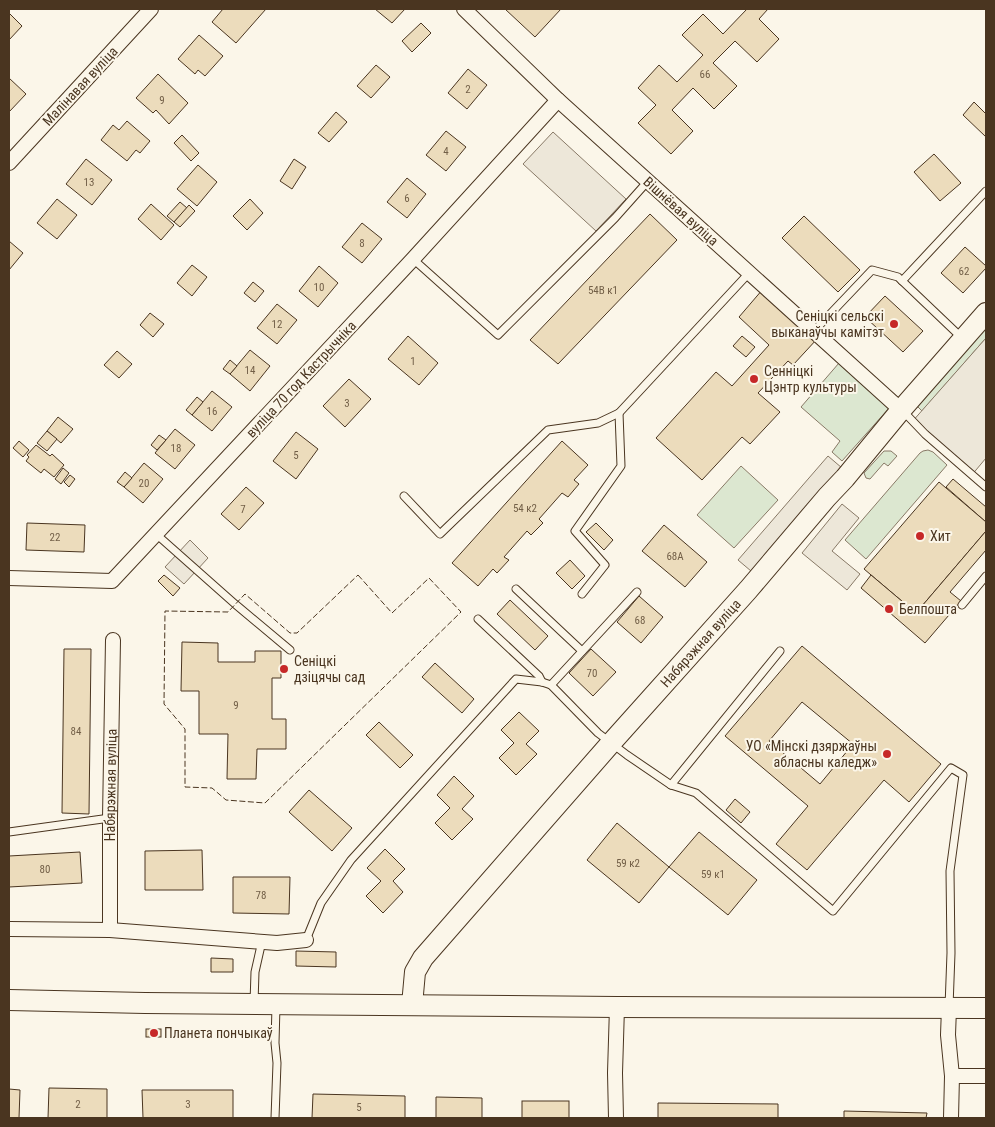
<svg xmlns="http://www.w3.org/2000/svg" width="995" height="1127" font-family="'Roboto Condensed',sans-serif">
<rect width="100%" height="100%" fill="#fbf6e9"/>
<g fill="#dce7d0" stroke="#887966">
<polygon points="986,322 986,338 922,411 915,404"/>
<polygon points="839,363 890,407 842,461 832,452 840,441 801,407"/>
<polygon points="928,450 933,452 947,465 866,559 845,540 920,453 923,451"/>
<polygon points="884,451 891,451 897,456 888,466 884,463 870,479 866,478 864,473"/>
<polygon points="741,466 778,500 734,548 697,515"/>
</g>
<g fill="#ede7d9" stroke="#887966">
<polygon points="553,132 626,199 596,231 523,164"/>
<polygon points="986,338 986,458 971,476 911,423"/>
<polygon points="828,456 842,468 751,571 738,560"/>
<polygon points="842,504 859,518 832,551 860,574 847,590 802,553"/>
<polygon points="190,540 208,558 184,584 165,567"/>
</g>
<g fill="#ecdcbc" stroke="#4a3520" fill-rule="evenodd">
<polygon points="223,9 266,9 236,43 212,22"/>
<polygon points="375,9 405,9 392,23"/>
<polygon points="505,9 561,9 535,37"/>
<polygon points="747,9 768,9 759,19 779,39 757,62 735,41 713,63 737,86 714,109 693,88 672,110 693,131 671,154 638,123 656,105 638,88 659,65 677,82 703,55 682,35 703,14 723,34"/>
<polygon points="9,13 22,26 9,40"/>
<polygon points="421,23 431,33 412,52 402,41"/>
<polygon points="199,35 223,56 205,76 198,70 195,74 178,59"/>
<polygon points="376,65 390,77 371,98 357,86"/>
<polygon points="468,69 487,85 467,109 448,93"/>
<polygon points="158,74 188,103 169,124 156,110 153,113 136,98"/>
<polygon points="9,78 26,94 9,112"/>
<polygon points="974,102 986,114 986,137 963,115"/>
<polygon points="336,112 347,122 329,142 318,133"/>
<polygon points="127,121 150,141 140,153 136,150 127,161 101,140 113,125 119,130"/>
<polygon points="446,131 466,147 446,171 426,155"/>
<polygon points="182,135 199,153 191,161 174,143"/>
<polygon points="934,154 961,183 940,201 914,172"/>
<polygon points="86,159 112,180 92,205 66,184"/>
<polygon points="294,159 306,167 292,189 280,181"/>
<polygon points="198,165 217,182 197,206 177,189"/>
<polygon points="407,178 426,194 407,218 387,202"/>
<polygon points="57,199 77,215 57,239 37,223"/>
<polygon points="250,199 263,213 247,230 233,216"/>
<polygon points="180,202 187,208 174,222 167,216"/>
<polygon points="151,204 174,225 161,240 138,219"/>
<polygon points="189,205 195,211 180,227 174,222"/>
<polygon points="650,214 677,240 558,364 530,340"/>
<polygon points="804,216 860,270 838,292 782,238"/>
<polygon points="362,223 382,239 362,263 342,247"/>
<polygon points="9,241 23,253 9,270"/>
<polygon points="965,247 986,266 986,268 963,293 941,273"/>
<polygon points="192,265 207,277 192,296 177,283"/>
<polygon points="319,266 338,283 318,307 299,291"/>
<polygon points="253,282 264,291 255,302 244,293"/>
<polygon points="763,289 817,339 793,365 788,361 758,393 780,412 750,444 742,437 702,480 656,438 716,372 732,386 769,345 739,317"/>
<polygon points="885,296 923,331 903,352 865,317"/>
<polygon points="277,304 297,320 277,344 257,328"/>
<polygon points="150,313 164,324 153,337 140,325"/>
<polygon points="408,336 438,363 419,385 388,359"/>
<polygon points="742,336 755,347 746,357 733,346"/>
<polygon points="250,350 270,366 250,391 230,374"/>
<polygon points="117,351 132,364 119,378 104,365"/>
<polygon points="230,360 237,366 230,374 223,369"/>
<polygon points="349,379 371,399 345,427 323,406"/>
<polygon points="212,391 232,407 212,431 192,415"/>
<polygon points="197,397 203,402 192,415 186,410"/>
<polygon points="58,417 73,429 61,443 47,431"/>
<polygon points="175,429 195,445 175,469 155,453"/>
<polygon points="47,431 57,439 47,451 37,443"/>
<polygon points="296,432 318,449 296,479 273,461"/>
<polygon points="159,435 166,440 157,450 151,445"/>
<polygon points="19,441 29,450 23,457 13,448"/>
<polygon points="562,441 588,465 574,480 579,484 568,497 562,493 539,519 543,523 531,535 527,531 504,557 509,560 497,573 493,569 478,586 452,563"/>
<polygon points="36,445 50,456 52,454 64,465 54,477 44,469 41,473 26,461 29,457 27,455"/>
<polygon points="144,463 163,479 143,503 124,487"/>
<polygon points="63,468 69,473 61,484 55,479"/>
<polygon points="125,472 132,478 124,487 117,482"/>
<polygon points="70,475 75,479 69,487 64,482"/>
<polygon points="953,479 986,507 986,522 946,487"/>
<polygon points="939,482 986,522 986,531 916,613 864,569"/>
<polygon points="246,487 264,503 239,530 221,514"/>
<polygon points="27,523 85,525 84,552 26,550"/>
<polygon points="596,523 613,540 604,550 586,532"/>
<polygon points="664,525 707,562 685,587 642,551"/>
<polygon points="986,531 986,550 950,592 961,601 925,643 861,588 871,575 916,613"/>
<polygon points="570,560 585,576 572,589 556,573"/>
<polygon points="164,575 180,588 173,596 158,581"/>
<polygon points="639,596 663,617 641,643 617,622"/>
<polygon points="510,600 548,636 535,650 497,614"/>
<polygon points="182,642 218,643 218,662 255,662 255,651 281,651 281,678 272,678 272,719 286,719 286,749 257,749 256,779 227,779 228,734 199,734 199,691 181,691"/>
<path d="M802,646L941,764L909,802L884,780L807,870L776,844L808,806L725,736ZM802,702L853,744L820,784L769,741Z"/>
<polygon points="64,649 91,649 89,814 62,813"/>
<polygon points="591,649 616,672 593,696 569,673"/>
<polygon points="435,663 474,699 462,713 422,677"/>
<polygon points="519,712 539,731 526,744 537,754 516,775 499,758 514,743 501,730"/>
<polygon points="379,722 413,755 400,768 366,735"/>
<polygon points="454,776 474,796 462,809 473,819 452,840 435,823 450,808 437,795"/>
<polygon points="309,790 352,828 332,851 289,812"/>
<polygon points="735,799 750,812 741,823 726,810"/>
<polygon points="617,823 669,867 639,903 587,860"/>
<polygon points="699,832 757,880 728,915 669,867"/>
<polygon points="385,849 405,869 393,881 403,892 383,913 366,896 381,881 367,868"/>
<polygon points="202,850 203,890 145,890 145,851"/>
<polygon points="80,852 82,883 9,887 9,856"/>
<polygon points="233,877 290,877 289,914 233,913"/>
<polygon points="296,951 336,952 336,967 296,966"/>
<polygon points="211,958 233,959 233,972 211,972"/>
<rect x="146" y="1029" width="15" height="8"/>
<polygon points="49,1088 107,1089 107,1118 48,1118"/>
<polygon points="9,1089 20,1090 19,1118 9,1118"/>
<polygon points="142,1090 233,1090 233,1118 143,1118"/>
<polygon points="313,1094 405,1096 405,1118 312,1118"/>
<polygon points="436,1097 482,1098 482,1118 436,1118"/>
<rect x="522" y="1101" width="47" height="17"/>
<polygon points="658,1103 778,1104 778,1118 658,1118"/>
<polygon points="844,1111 927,1113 926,1118 844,1118"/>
</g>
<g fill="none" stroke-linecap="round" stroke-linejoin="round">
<g stroke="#4a3520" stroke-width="9">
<g id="lane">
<polyline points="413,259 498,335 615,218 648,181"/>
<polyline points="902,281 986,191"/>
<polyline points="814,331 872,270 898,277 962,338"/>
<polyline points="902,410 925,434 986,487"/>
<polyline points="404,496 440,534 548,430 598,423 619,413 749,273"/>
<polyline points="156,534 235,604 290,650"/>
<polyline points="516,589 582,651"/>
<polyline points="582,594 605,565 575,531 621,466 619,413"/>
<polyline points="962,605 986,576"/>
<polyline points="478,619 539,676 542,682"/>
<polyline points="551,685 598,733 627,755 671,785 780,651"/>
<polyline points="671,785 696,793 833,911 951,768 963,775 950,871 951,953 949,1007"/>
<polyline points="9,832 110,818"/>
<polyline points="306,940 321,903 351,860 516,679 542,682 551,685 637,592"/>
<polyline points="254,1003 255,972 262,941"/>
<polyline points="275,1118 277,1063 275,1043 276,1006"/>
</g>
</g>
<g stroke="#4a3520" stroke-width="16">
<g id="street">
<polyline points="464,9 558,100 901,410"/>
<polyline points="9,163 151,9"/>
<polyline points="9,578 112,581 413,259 558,100"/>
<polyline points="9,929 110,930 277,943 306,940"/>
<path id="s1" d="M110,930V818L113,640"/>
<polyline points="949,1008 948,1035 952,1076 951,1118"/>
<polyline points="952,1076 986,1076"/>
<polyline points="616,1118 615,1073 617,1007"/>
</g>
</g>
<g stroke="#4a3520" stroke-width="22">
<g id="secondary">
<polyline points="9,1000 145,1003 617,1007 986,1008"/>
<path id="s2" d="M412,1005L415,972L423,958L611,743L748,590L827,497L845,478L901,410L986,313"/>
</g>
</g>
<use href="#lane" stroke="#fbf6e9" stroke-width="7"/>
<use href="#street" stroke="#fbf6e9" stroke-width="14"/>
<use href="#secondary" stroke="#fbf6e9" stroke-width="20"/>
<polygon stroke="#4a3520" stroke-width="1" stroke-dasharray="6 2.5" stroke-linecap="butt" points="358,575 392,613 429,578 461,612 265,803 226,800 212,788 185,787 185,729 164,704 165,611 228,612 245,594 290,633 297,633"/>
</g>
<g fill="#c62828" stroke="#fbf6e9" stroke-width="2">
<circle cx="894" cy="324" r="5"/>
<circle cx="754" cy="379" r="5"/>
<circle cx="920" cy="536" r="5"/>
<circle cx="889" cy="609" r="5"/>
<circle cx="284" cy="669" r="5"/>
<circle cx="887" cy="754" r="5"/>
<circle cx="154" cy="1033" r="5"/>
</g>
<g text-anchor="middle" stroke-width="4" stroke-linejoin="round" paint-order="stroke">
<g font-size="11" fill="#725f47">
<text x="705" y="78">66</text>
<text x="468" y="93">2</text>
<text x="162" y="104">9</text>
<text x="446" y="155">4</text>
<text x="89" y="186">13</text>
<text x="407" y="202">6</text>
<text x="362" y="247">8</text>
<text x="964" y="275">62</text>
<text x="319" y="291">10</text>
<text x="603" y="294">54В к1</text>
<text x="277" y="328">12</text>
<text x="413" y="365">1</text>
<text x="250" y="374">14</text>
<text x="347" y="407">3</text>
<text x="212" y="415">16</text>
<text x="176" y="452">18</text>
<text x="296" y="459">5</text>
<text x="144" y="487">20</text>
<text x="525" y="512">54 к2</text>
<text x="243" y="513">7</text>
<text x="55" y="541">22</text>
<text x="675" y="560">68А</text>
<text x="640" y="624">68</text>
<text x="592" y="677">70</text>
<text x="236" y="709">9</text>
<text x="76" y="735">84</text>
<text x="628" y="867">59 к2</text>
<text x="45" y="873">80</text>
<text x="713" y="878">59 к1</text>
<text x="261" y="899">78</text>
<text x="78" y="1108">2</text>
<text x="188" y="1108">3</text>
<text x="359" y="1111">5</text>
</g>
<g font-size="14" fill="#4a3520" stroke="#fbf6e9">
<text transform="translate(80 86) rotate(-47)" y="5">Малінавая вуліца</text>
<text transform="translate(681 211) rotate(42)" y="5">Вішнёвая вуліца</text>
<text transform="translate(301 379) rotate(-47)" y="5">вуліца 70 год Кастрычніка</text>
<text dy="5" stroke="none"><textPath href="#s2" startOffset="469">Набярэжная вуліца</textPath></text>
<text dy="5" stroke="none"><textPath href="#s1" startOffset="145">Набярэжная вуліца</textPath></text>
</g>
<g font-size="14" fill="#4a3520" stroke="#fbf6e9" text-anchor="start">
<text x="884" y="321" text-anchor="end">Сеніцкі сельскі<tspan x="884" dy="16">выканаўчы камітэт</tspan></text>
<text x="764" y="376">Сенніцкі<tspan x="764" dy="16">Цэнтр культуры</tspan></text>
<text x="930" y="541">Хит</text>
<text x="899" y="614">Белпошта</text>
<text x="294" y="666">Сеніцкі<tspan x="294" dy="16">дзіцячы сад</tspan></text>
<text x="877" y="751" text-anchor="end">УО «Мінскі дзяржаўны<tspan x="877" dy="16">абласны каледж»</tspan></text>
<text x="164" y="1038">Планета пончыкаў</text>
</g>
</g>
<rect width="995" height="1127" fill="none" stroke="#4a3520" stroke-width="20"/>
</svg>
